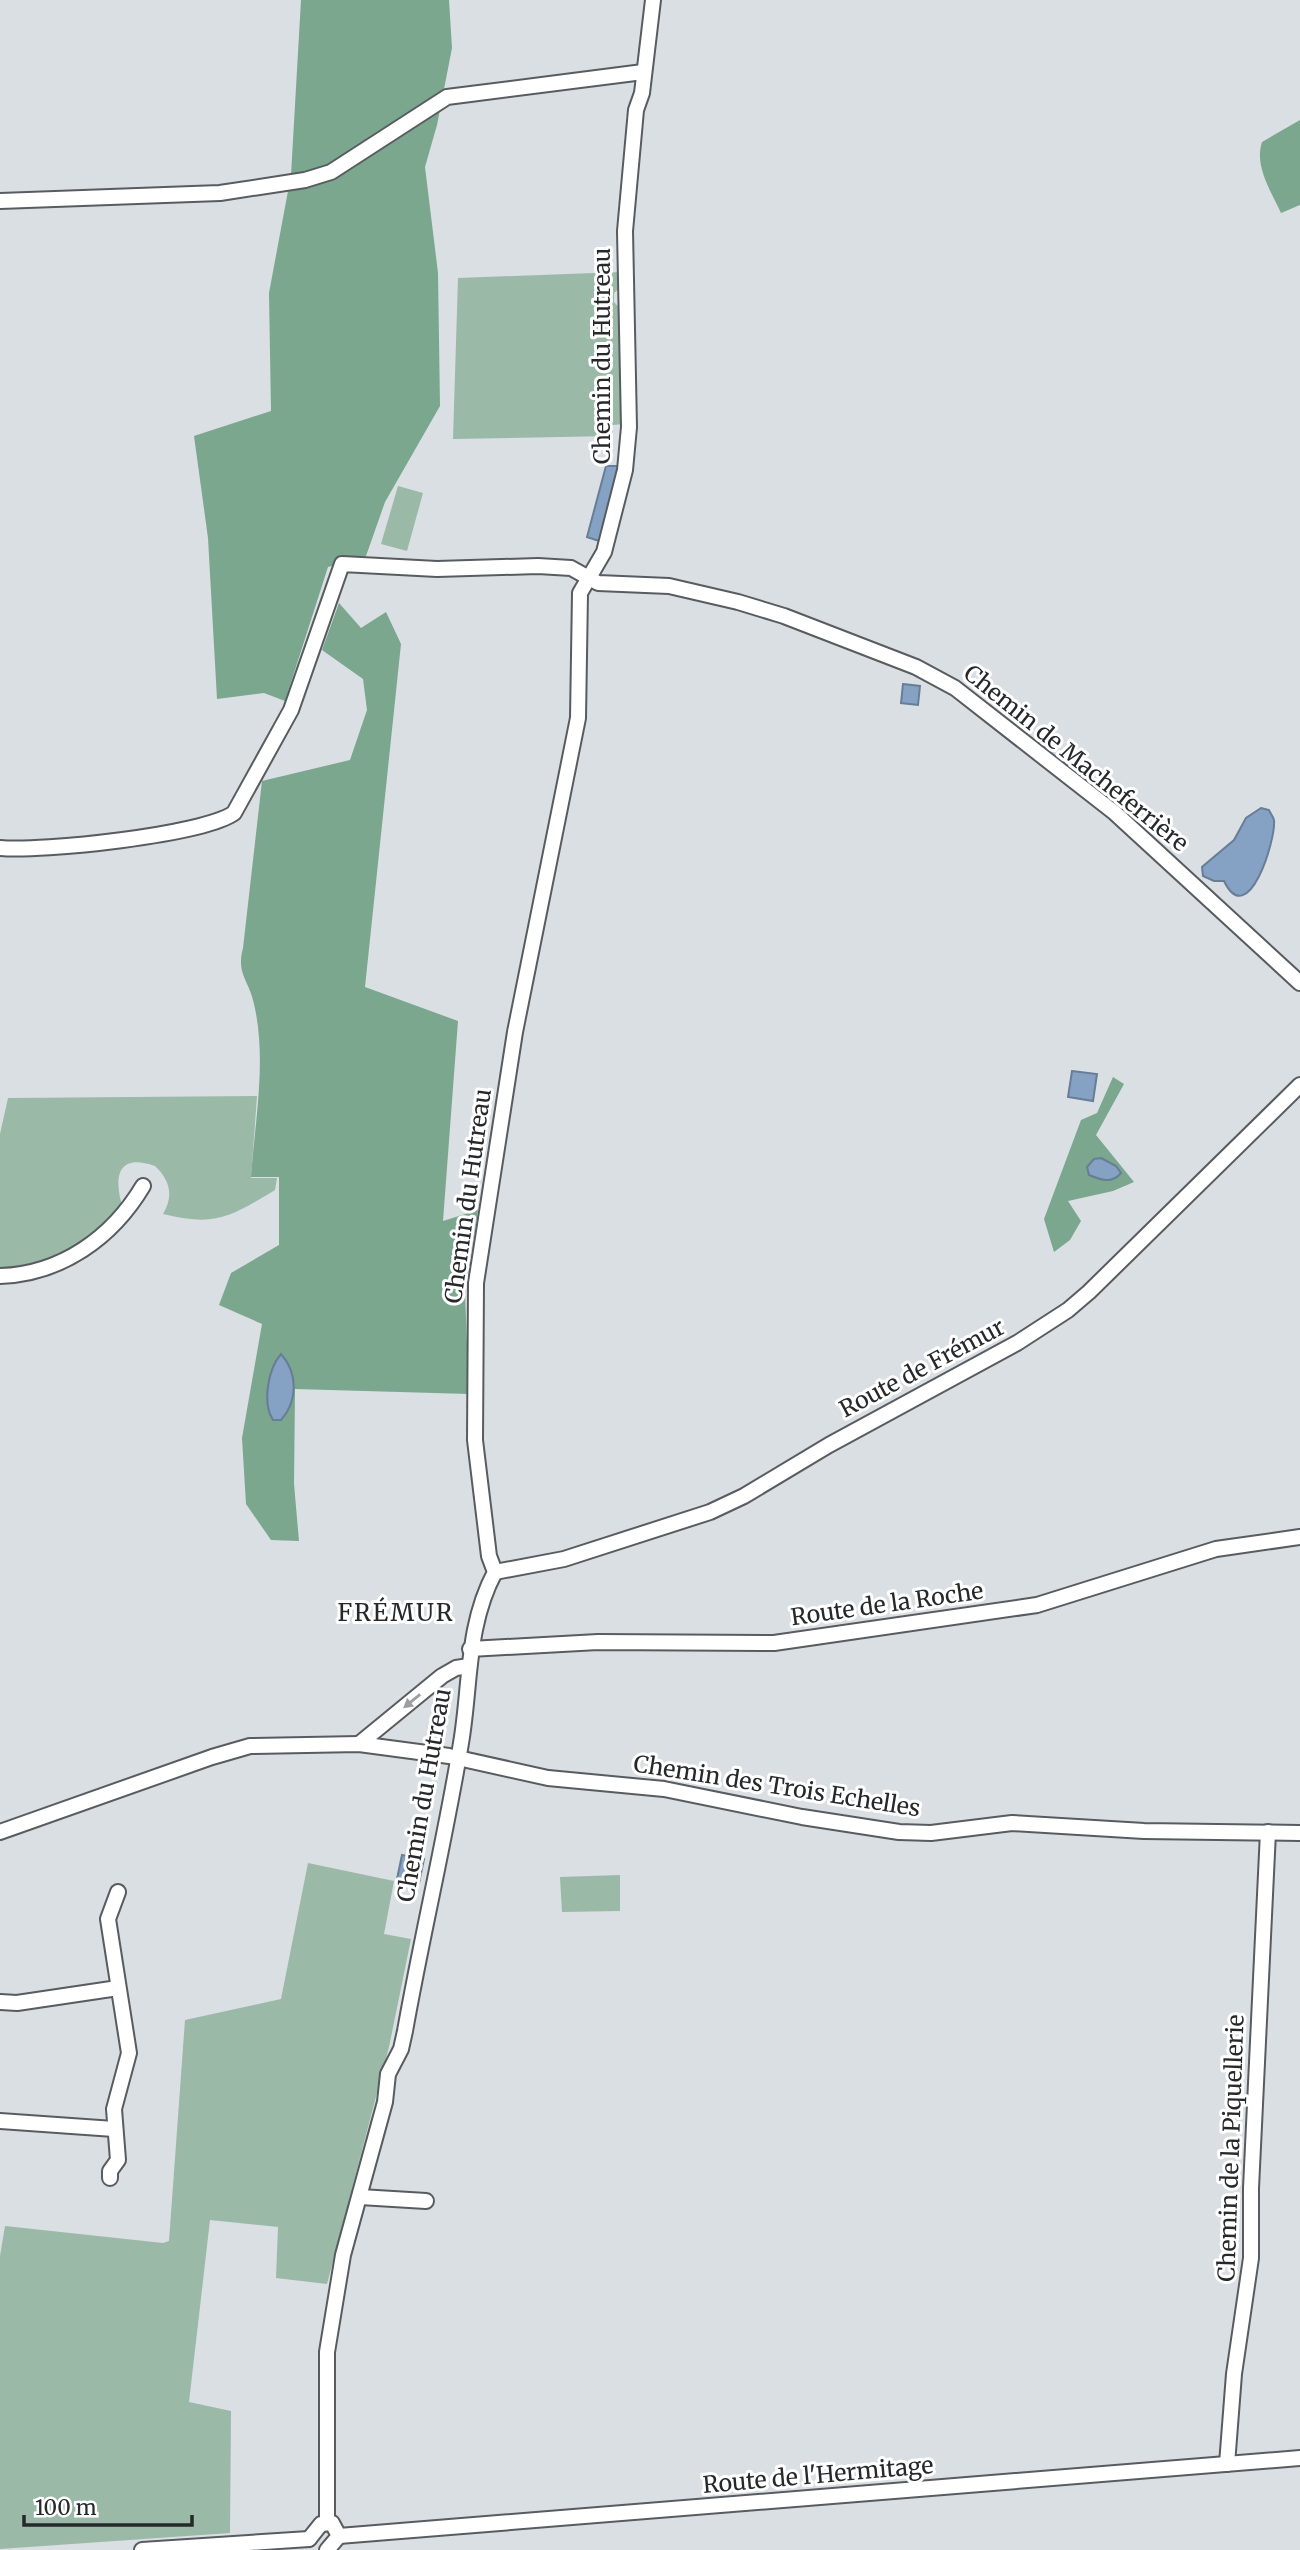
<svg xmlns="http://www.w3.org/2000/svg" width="1300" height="2550" font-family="Merriweather,serif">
<rect width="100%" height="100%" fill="#dadfe3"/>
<g fill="#9ab9a7">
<polygon points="621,272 622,286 614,293 614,302 622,311 623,424 613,425 612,436 453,439 458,278"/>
<polygon points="398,486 423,493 407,551 381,544"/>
<path d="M257,1096L251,1178H277L275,1190C230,1217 217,1227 163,1214C174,1196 170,1180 155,1166C115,1152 114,1180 123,1209L93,1236L48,1265L0,1272V1134L8,1098Z"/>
<polygon points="308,1863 394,1881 384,1934 411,1939 389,2047 327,2284 276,2278 278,2227 210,2220 189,2402 231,2411 230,2533 0,2549 0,2256 5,2226 163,2243 169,2241 185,2020 281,1999"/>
<polygon points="620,1875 620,1911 562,1912 560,1877"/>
</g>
<g fill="#7aa78e">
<polygon points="301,0 449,0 452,48 437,125 425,167 438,273 440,406 385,502 366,556 328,567 285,701 264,693 217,699 208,538 194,436 271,411 269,293 291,175"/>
<path d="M1300,120V205L1281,213C1271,191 1254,166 1262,142Z"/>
<path d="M339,603L361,628L386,612L401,644L365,987L458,1021L443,1221L478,1210L465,1293L469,1394L295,1389L294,1484L299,1541L271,1540L246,1504L242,1438L262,1324L219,1305L231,1273L279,1245V1177H251C255,1121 267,1059 254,1004C249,980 236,974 243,948L262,781L350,760L367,710L363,679L322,650Z"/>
<polygon points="1113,1077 1124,1084 1096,1135 1134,1182 1113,1191 1068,1201 1081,1221 1070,1240 1054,1252 1044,1219 1081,1120 1097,1113"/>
</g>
<g fill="#85a2c5" stroke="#687d96" stroke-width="2">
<polygon points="606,466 620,466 602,542 587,537"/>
<polygon points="903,684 920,686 918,705 901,703"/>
<path d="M1261,808L1269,810C1270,813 1273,816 1274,820C1276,840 1248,931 1224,881H1214L1203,876L1202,867L1234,840L1246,818Z"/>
<polygon points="1072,1071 1097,1074 1093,1101 1068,1097"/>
<path d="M1101,1158L1116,1166L1121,1173C1112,1184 1101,1180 1089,1175L1087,1167L1094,1159Z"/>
<path d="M281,1354C298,1373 298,1401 281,1420H273C262,1403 268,1369 281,1354Z"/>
<polygon points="402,1855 424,1859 419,1883 397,1879"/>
</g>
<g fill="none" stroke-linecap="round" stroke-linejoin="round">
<g stroke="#585c60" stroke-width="18">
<g id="minor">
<polyline points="0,201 220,193 305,180 331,172 447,97 643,72"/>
<path d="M0,848C41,852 203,835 234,813L291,710L342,564L437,569L538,566L571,568L598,583L669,586L738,602L784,616L916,667L955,688L1115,813L1300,983"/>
<path d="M0,1276C61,1274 112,1238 143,1186"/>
<polyline points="495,1572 564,1559 710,1512 744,1496 829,1445 1017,1343 1068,1310 1089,1292 1300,1085"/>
<polyline points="470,1649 598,1642 774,1643 1037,1605 1216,1549 1300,1537"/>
<polyline points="359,1744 442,1676 456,1668 469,1666"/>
<polyline points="0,1832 212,1757 250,1746 359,1744 449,1756 548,1778 664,1789 802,1817 899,1832 931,1833 1012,1823 1144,1831 1300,1833"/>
<polyline points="0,2002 17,2003 118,1988"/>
<polyline points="0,2121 114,2129"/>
<polyline points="110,2178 110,2171 118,2160 114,2109 129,2053 108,1919 118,1892"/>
<polyline points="360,2197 426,2201"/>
<polyline points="1227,2464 1234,2374 1251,2258 1251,2188 1268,1832"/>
<path d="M327,2521V2352L343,2255L385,2102L388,2074L401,2049L405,2031C422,1935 445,1840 461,1743C471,1684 466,1626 495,1572L489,1556L475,1440L476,1283L515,1032L578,718L580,593L604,552L625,470L629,427L625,231L636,110L642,93L653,0"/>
<polyline points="339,2536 1300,2458"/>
<polyline points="309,2539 321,2524 332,2523 339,2536 327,2550"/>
<polyline points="142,2550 309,2539"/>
</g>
</g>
<use href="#minor" stroke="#fff" stroke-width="14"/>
</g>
<defs><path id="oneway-solid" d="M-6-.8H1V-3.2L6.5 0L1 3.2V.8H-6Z" transform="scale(1.75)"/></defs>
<use fill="#9d9e9f" href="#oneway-solid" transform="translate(412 1701) rotate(141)"/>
<g text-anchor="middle" stroke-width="6" stroke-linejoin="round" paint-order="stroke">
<g font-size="23" fill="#26282a" stroke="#fff">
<text transform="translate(602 356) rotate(-90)" y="8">Chemin du Hutreau</text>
<text transform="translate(1076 758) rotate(39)" y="8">Chemin de Macheferrière</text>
<text transform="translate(468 1196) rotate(-82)" y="8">Chemin du Hutreau</text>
<text transform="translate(922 1368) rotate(-28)" y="8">Route de Frémur</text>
<text transform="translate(887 1604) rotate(-8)" y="8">Route de la Roche</text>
<text transform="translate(777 1786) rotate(9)" y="8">Chemin des Trois Echelles</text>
<text transform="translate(424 1795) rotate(-80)" y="8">Chemin du Hutreau</text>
<text transform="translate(1231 2148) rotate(-88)" y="8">Chemin de la Piquellerie</text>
<text transform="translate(818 2475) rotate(-5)" y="8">Route de l'Hermitage</text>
</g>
<g font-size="24" letter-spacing="2" fill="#26282a" stroke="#fff">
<text x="396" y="1621">FRÉMUR</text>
</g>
</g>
<path d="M24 2515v10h168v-10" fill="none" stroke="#26282a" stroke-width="3.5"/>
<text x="35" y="2515" font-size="21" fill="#26282a" stroke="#ffffff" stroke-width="5" paint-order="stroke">100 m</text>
</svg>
